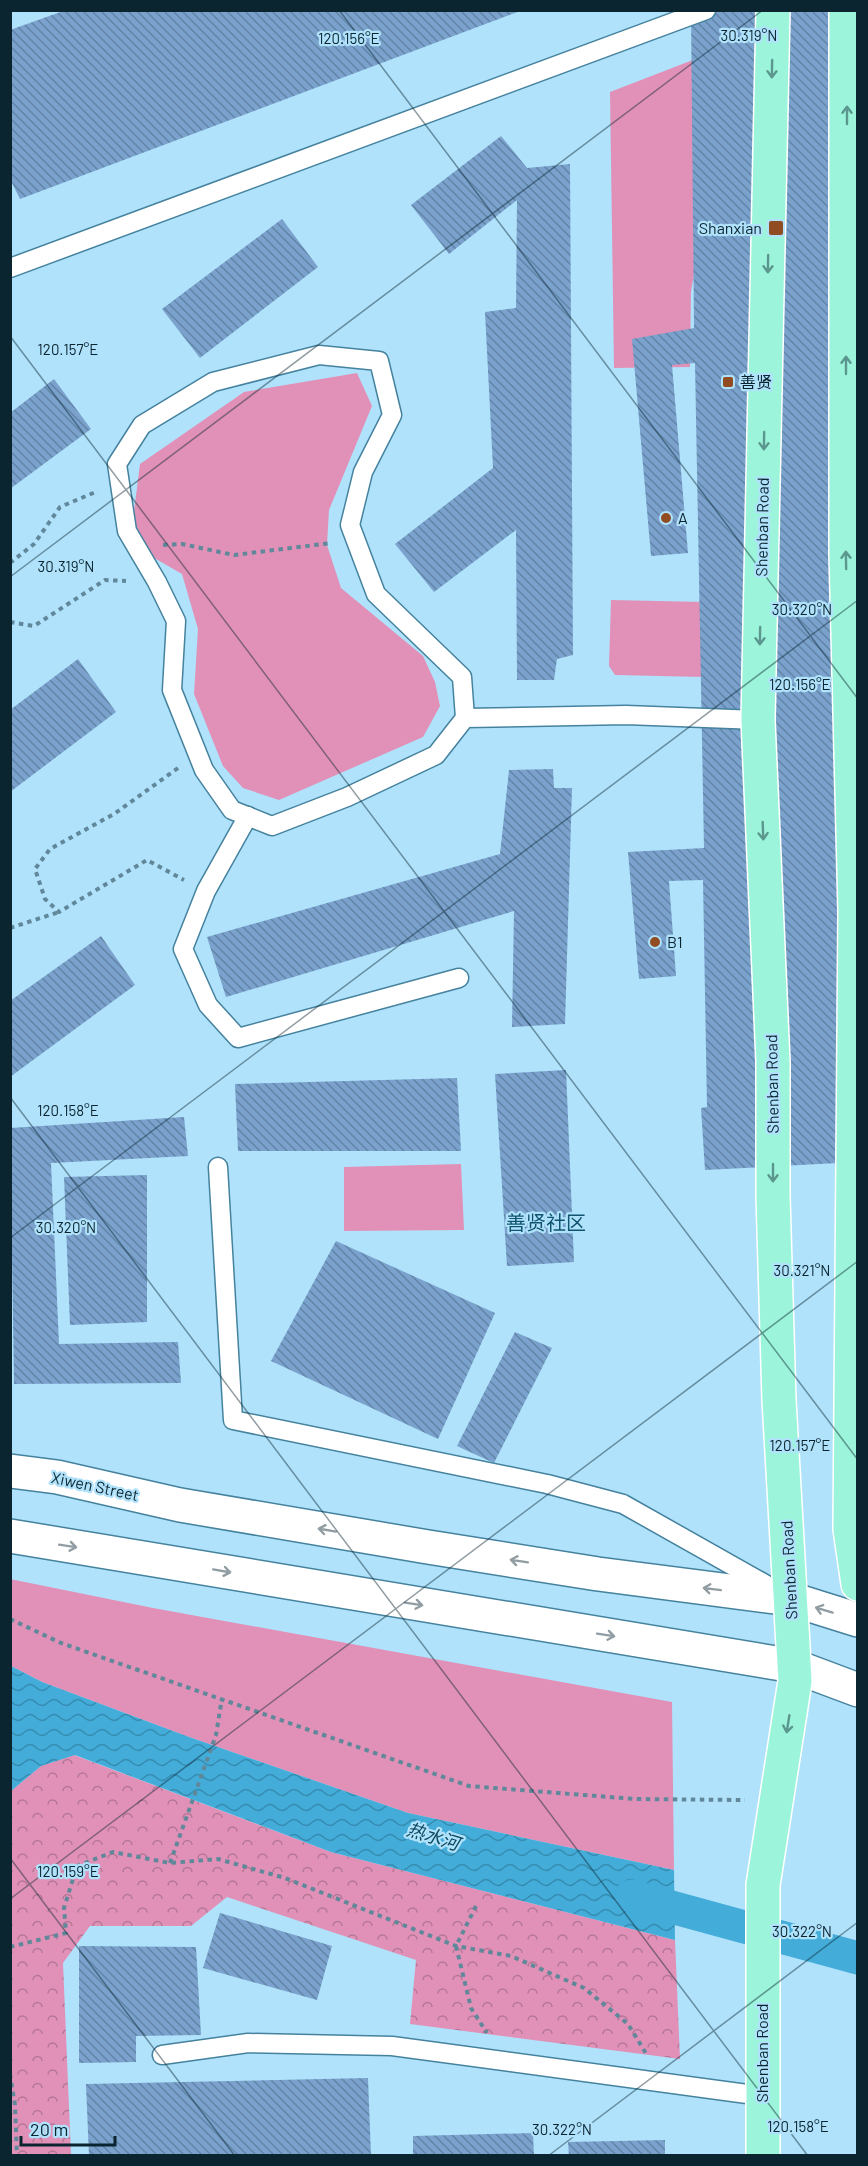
<svg xmlns="http://www.w3.org/2000/svg" width="868" height="2166" font-family="Barlow,'Noto Sans SC',sans-serif">
<defs>
<pattern id="forest-crowns" width="20" height="18" patternUnits="userSpaceOnUse" patternTransform="scale(1.5)"><rect width="20" height="18" fill="#e191b7"/><path d="M2 6a3 3 0 1 1 6 0M12 15a3 3 0 1 1 6 0" fill="none" stroke="#b57695"/></pattern>
<pattern id="water-waves" width="16" height="10" patternUnits="userSpaceOnUse" patternTransform="scale(1.5)"><rect width="16" height="10" fill="#43acd9"/><path d="M0 5q4-4 8 0t8 0" fill="none" stroke="#368cb0"/></pattern>
<pattern id="building-back-hatch" width="6" height="6" patternUnits="userSpaceOnUse" patternTransform="scale(1.5)"><rect width="6" height="6" fill="#7aa2cd"/><path d="M-1 5l2 2M0 0l6 6M5-1l2 2" fill="none" stroke="#6284a7"/></pattern>
</defs>
<rect width="100%" height="100%" fill="#b0e2fb"/>
<g fill="#e191b7">
<polygon points="698,58 704,215 691,292 690,367 614,368 610,92"/>
<polygon points="357,373 372,406 329,510 327,545 341,588 423,656 435,682 440,706 423,737 279,800 243,788 223,766 194,694 198,629 182,574 137,548 134,511 140,464 244,392"/>
<polygon points="611,600 705,602 703,677 615,675 609,666"/>
<polygon points="461,1164 464,1230 344,1231 344,1167"/>
<polygon points="10,1579 153,1608 672,1702 674,1870 408,1813 189,1737 42,1682 11,1666"/>
</g>
<polygon fill="url(#forest-crowns)" points="74,1755 331,1852 675,1940 680,2059 410,2024 416,1960 227,1897 191,1926 90,1926 63,1963 71,2155 11,2156 11,1791 41,1766"/>
<polygon fill="url(#water-waves)" points="11,1666 42,1682 189,1737 408,1813 674,1870 675,1940 331,1852 75,1755 41,1766 11,1791"/>
<g fill="none" stroke-linecap="round" stroke-linejoin="round">
<polyline stroke="#43acd9" stroke-width="33" points="631,1896 858,1958"/>
</g>
<g fill="url(#building-back-hatch)">
<polygon points="66,10 520,10 520,11 20,199 10,179 10,30"/>
<polygon points="691,10 832,10 857,1162 705,1170 701,1108 707,1107 703,880 669,881 676,976 639,979 628,852 704,848 695,363 672,365 688,553 651,556 632,339 694,328"/>
<polygon points="501,136 527,168 570,164 573,655 557,659 554,680 517,680 516,530 434,592 395,544 493,468 485,312 516,308 517,200 449,254 411,205"/>
<polygon points="282,219 318,267 200,358 162,309"/>
<polygon points="54,379 91,429 10,489 10,413"/>
<polygon points="78,659 116,712 10,792 10,710"/>
<polygon points="553,769 554,788 572,788 565,1024 512,1027 514,911 226,997 207,937 500,854 509,770"/>
<polygon points="101,936 135,985 10,1077 10,1001"/>
<polygon points="566,1070 574,1262 507,1266 495,1074"/>
<polygon points="457,1078 461,1151 238,1151 235,1084"/>
<polygon points="184,1117 188,1156 51,1163 59,1344 178,1342 181,1383 14,1384 10,1128"/>
<polygon points="147,1175 147,1322 70,1325 64,1177"/>
<polygon points="336,1241 495,1313 438,1439 271,1361"/>
<polygon points="515,1332 552,1348 494,1463 457,1446"/>
<polygon points="220,1913 332,1946 317,2000 203,1968"/>
<polygon points="79,1946 196,1947 201,2035 136,2036 136,2062 79,2063"/>
<polygon points="368,2078 371,2156 89,2156 86,2084"/>
<polygon points="533,2133 534,2156 413,2156 413,2136"/>
<polygon points="665,2140 665,2156 569,2156 568,2142"/>
</g>
<g fill="none" stroke-linecap="round" stroke-linejoin="round">
<g stroke="#45829e" stroke-width="21">
<g id="lane">
<polyline points="10,268 706,10"/>
<polyline points="465,718 462,677 376,594 350,525 363,472 392,415 379,361 319,355 213,382 142,425 117,464 127,531 157,582 176,621 172,690 204,770 232,810 272,826 347,797 436,755 465,718 626,715 758,720"/>
<polyline points="248,816 206,891 183,949 208,1005 238,1038 459,978"/>
<polyline points="218,1167 233,1420 547,1484 623,1504 772,1588"/>
<polyline points="162,2055 248,2043 392,2046 762,2096"/>
</g>
</g>
<g stroke="#45829e" stroke-width="36">
<g id="secondary">
<polyline points="10,1471 57,1477 180,1505 428,1547 598,1574 791,1599 858,1620"/>
<polyline points="10,1536 794,1666 858,1690"/>
</g>
</g>
<g stroke="#fff" stroke-width="36">
<g id="primary">
<polyline points="846,10 846,554 855,912 850,1529 858,1584"/>
<polyline points="763,2156 763,1885 795,1681 779,1400 773,1196 773,1062 758,720 773,10"/>
</g>
</g>
<g stroke="#61889a" stroke-width="4" stroke-dasharray="4.5 4.5" stroke-linecap="butt">
<polyline points="163,545 182,544 234,555 331,543"/>
<polyline points="10,563 34,544 60,507 98,491"/>
<polyline points="10,622 34,626 105,580 126,581"/>
<polyline points="178,768 114,814 50,849 35,869 45,899 59,912 147,860 184,880"/>
<polyline points="10,928 59,912"/>
<polyline points="10,1619 61,1643 469,1786 635,1799 745,1800"/>
<polyline points="170,1863 216,1735 222,1698"/>
<polyline points="476,1906 456,1946 471,2008 487,2033"/>
<polyline points="10,1947 66,1933 64,1908 77,1866 113,1852 170,1863 218,1859 285,1878 456,1946 511,1956 584,1988 628,2024 647,2055"/>
<polyline points="10,2074 15,2105 17,2156"/>
</g>
<use href="#lane" stroke="#fff" stroke-width="18"/>
<use href="#secondary" stroke="#fff" stroke-width="33"/>
<use href="#primary" stroke="#9cf5db" stroke-width="33"/>
</g>
<defs><path id="oneway-shaft" d="M-6 0H5M1.5-3L5.5 0L1.5 3" fill="none" stroke-width="1.6" stroke-linecap="round" stroke-linejoin="round" transform="scale(1.5)"/></defs>
<g stroke="#5b978e">
<use href="#oneway-shaft" transform="translate(772 69) rotate(91)"/>
<use href="#oneway-shaft" transform="translate(847 115) rotate(-90)"/>
<use href="#oneway-shaft" transform="translate(768 264) rotate(91)"/>
<use href="#oneway-shaft" transform="translate(846 365) rotate(-90)"/>
<use href="#oneway-shaft" transform="translate(764 441) rotate(91)"/>
<use href="#oneway-shaft" transform="translate(846 560) rotate(-91)"/>
<use href="#oneway-shaft" transform="translate(760 636) rotate(91)"/>
<use href="#oneway-shaft" transform="translate(763 831) rotate(88)"/>
<use href="#oneway-shaft" transform="translate(773 1173) rotate(90)"/>
<use href="#oneway-shaft" transform="translate(788 1724) rotate(99)"/>
</g>
<g stroke="#919da2">
<use href="#oneway-shaft" transform="translate(327 1530) rotate(-170)"/>
<use href="#oneway-shaft" transform="translate(68 1546) rotate(9)"/>
<use href="#oneway-shaft" transform="translate(519 1561) rotate(-171)"/>
<use href="#oneway-shaft" transform="translate(222 1571) rotate(10)"/>
<use href="#oneway-shaft" transform="translate(712 1589) rotate(-173)"/>
<use href="#oneway-shaft" transform="translate(414 1604) rotate(9)"/>
<use href="#oneway-shaft" transform="translate(824 1610) rotate(-163)"/>
<use href="#oneway-shaft" transform="translate(606 1635) rotate(9)"/>
</g>
<path fill="none" stroke="#0b2530" stroke-width="1.5" stroke-opacity="0.45" d="M339,10L858,699M10,336L858,1460M10,577L763,10M10,1097L808,2156M10,1238L858,600M10,1858L235,2156M10,1899L858,1261M548,2156L858,1922"/>
<g fill="#914c21" stroke="#b0e2fb" stroke-width="2">
<rect x="768" y="220" width="16" height="16" rx="3"/>
<rect x="722" y="376" width="12" height="12" rx="3"/>
<circle cx="666" cy="518" r="6"/>
<circle cx="655" cy="942" r="6"/>
</g>
<g text-anchor="middle" stroke-width="4.5" stroke-linejoin="round" paint-order="stroke">
<g font-size="16" fill="#0b2530" stroke="#b0e2fb" text-anchor="start">
<text x="762" y="234" text-anchor="end">Shanxian</text>
<text x="740" y="388">善贤</text>
<text x="678" y="524">A</text>
<text x="667" y="948">B1</text>
</g>
<g font-size="16" fill="#0b2530" stroke="#b0e2fb">
<text transform="translate(762 527) rotate(-89)" y="6">Shenban Road</text>
<text transform="translate(772 1084) rotate(-91)" y="6">Shenban Road</text>
<text transform="translate(95 1486) rotate(12)" y="6">Xiwen Street</text>
<text transform="translate(789 1570) rotate(-93)" y="6">Shenban Road</text>
<text transform="translate(762 2053) rotate(-90)" y="6">Shenban Road</text>
</g>
<g font-size="18" font-style="italic" fill="#0d4960" stroke="#b0e2fb">
<text transform="translate(433 1837) rotate(17)" y="6">热水河</text>
</g>
<g font-size="20" fill="#11546f" stroke="#b0e2fb">
<text x="546" y="1230">善贤社区</text>
</g>
</g>
<g font-size="15" text-anchor="middle" fill="#0b2530" stroke="#b0e2fb" stroke-width="4.5" stroke-linejoin="round" paint-order="stroke">
<text x="749" y="41">30.319°N</text>
<text x="349" y="44">120.156°E</text>
<text x="68" y="355">120.157°E</text>
<text x="66" y="572">30.319°N</text>
<text x="802" y="615">30.320°N</text>
<text x="800" y="690">120.156°E</text>
<text x="68" y="1116">120.158°E</text>
<text x="66" y="1233">30.320°N</text>
<text x="802" y="1276">30.321°N</text>
<text x="800" y="1451">120.157°E</text>
<text x="68" y="1877">120.159°E</text>
<text x="802" y="1937">30.322°N</text>
<text x="798" y="2132">120.158°E</text>
<text x="562" y="2135">30.322°N</text>
</g>
<rect width="868" height="2166" fill="none" stroke="#0b2530" stroke-width="24"/>
<path d="M21 2136v9h94v-9" fill="none" stroke="#0b2530" stroke-width="3"/>
<text x="30" y="2136" font-size="18" fill="#0b2530" stroke="#b0e2fb" stroke-width="4.5" paint-order="stroke">20 m</text>
</svg>
